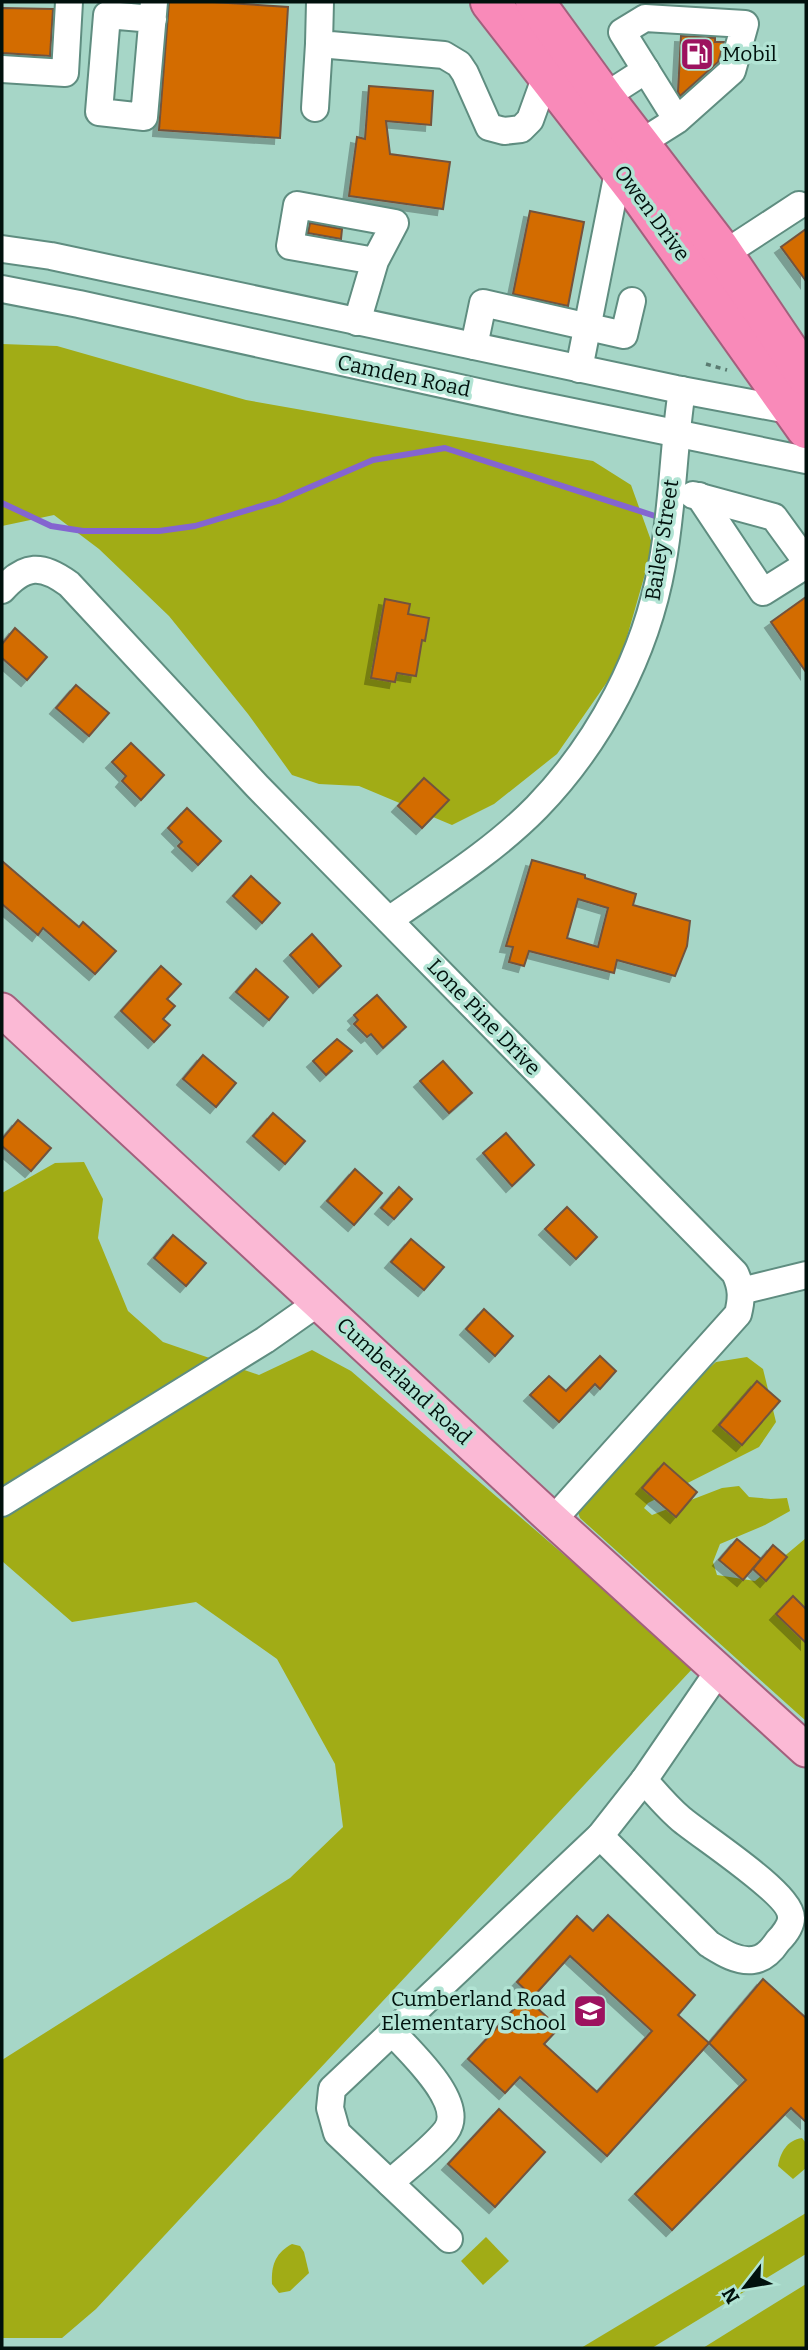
<svg xmlns="http://www.w3.org/2000/svg" width="808" height="2350" font-family="Bitter,serif">
<defs>
<filter id="shadow"><feDropShadow dx="-6" dy="6" stdDeviation="0" flood-color="#0004"/></filter>
</defs>
<rect width="100%" height="100%" fill="#a6d6c7"/>
<g fill="#a1ac16">
<polygon points="2,344 57,346 246,400 593,461 631,485 653,546 619,665 557,754 494,804 452,825 359,786 319,784 292,775 248,714 169,616 99,549 54,515 2,526"/>
<polygon points="84,1162 103,1199 98,1238 128,1311 163,1342 259,1375 312,1350 351,1371 694,1667 96,2309 62,2338 2,2338 2,2060 290,1878 343,1827 335,1764 277,1659 196,1602 72,1622 2,1561 2,1193 55,1163"/>
<polygon points="747,1357 763,1369 776,1422 759,1447 648,1503 644,1508 652,1515 722,1488 739,1486 749,1497 771,1499 787,1498 790,1511 765,1525 720,1544 713,1562 717,1575 755,1581 806,1538 806,1721 580,1518 576,1507 670,1402 716,1362"/>
<path d="M802,2138L806,2143V2168L793,2179L778,2166C780,2153 787,2140 802,2138Z"/>
<polygon points="806,2213 806,2254 652,2348 581,2348"/>
<polygon points="486,2237 509,2261 483,2285 461,2261"/>
<path d="M292,2244L300,2246L304,2252L309,2273L290,2291L279,2293L272,2284C271,2266 275,2253 292,2244Z"/>
<polygon points="806,2284 806,2348 703,2348"/>
</g>
<g fill="none" stroke-linecap="round" stroke-linejoin="round">
<polyline stroke="#8465d0" stroke-width="6" points="2,503 51,526 83,531 159,531 195,526 278,501 373,460 445,448 655,516"/>
</g>
<g fill="#d36c02" stroke="#73533d" stroke-width="2" fill-rule="evenodd" filter="url(#shadow)">
<polygon points="169,2 213,2 288,7 280,138 159,130"/>
<polygon points="2,8 53,9 50,56 2,53"/>
<polygon points="681,36 715,38 715,42 724,42 718,62 680,96 678,92"/>
<polygon points="369,86 433,91 431,125 386,121 390,154 450,162 443,209 349,196 357,137 365,139"/>
<polygon points="530,211 584,222 568,306 513,294"/>
<polygon points="310,223 342,229 341,239 308,233"/>
<polygon points="806,229 806,281 781,247"/>
<polygon points="806,597 806,672 771,622"/>
<polygon points="385,599 410,604 408,614 429,618 425,641 422,640 416,676 397,673 395,682 371,678"/>
<polygon points="15,628 47,657 27,680 2,658 2,644"/>
<polygon points="76,685 109,713 89,736 56,708"/>
<polygon points="131,743 164,775 141,800 122,781 126,776 112,762"/>
<polygon points="424,778 449,800 422,828 398,806"/>
<polygon points="187,808 221,841 198,865 178,846 182,842 168,828"/>
<path d="M532,860L585,875V878L636,894L633,905L690,921L687,946L675,976L617,960L614,973L529,951L524,966L509,962L513,947L506,946ZM578,899L608,908L598,947L567,938Z"/>
<polygon points="2,861 79,927 83,922 116,951 95,974 43,928 38,935 2,904"/>
<polygon points="251,876 280,903 262,923 233,896"/>
<polygon points="312,934 341,966 319,987 290,955"/>
<polygon points="161,966 181,984 167,999 175,1006 163,1019 170,1025 154,1042 121,1011"/>
<polygon points="256,969 288,997 269,1020 236,992"/>
<polygon points="377,995 406,1027 383,1048 371,1034 367,1037 354,1024 358,1020 354,1015"/>
<polygon points="337,1039 352,1051 326,1075 313,1061"/>
<polygon points="203,1055 236,1083 216,1107 183,1079"/>
<polygon points="443,1061 472,1093 449,1113 420,1081"/>
<polygon points="273,1113 305,1141 285,1164 253,1136"/>
<polygon points="18,1120 51,1148 31,1171 2,1146 2,1139"/>
<polygon points="506,1133 534,1165 512,1186 483,1153"/>
<polygon points="355,1169 382,1193 354,1225 327,1201"/>
<polygon points="399,1187 412,1199 394,1219 381,1208"/>
<polygon points="567,1207 597,1237 576,1259 545,1229"/>
<polygon points="173,1235 206,1263 186,1286 154,1258"/>
<polygon points="411,1239 444,1267 424,1290 391,1262"/>
<polygon points="484,1309 513,1336 495,1356 466,1329"/>
<polygon points="600,1356 616,1371 600,1389 595,1384 559,1422 530,1395 549,1376 566,1391"/>
<polygon points="757,1381 780,1401 742,1445 719,1425"/>
<polygon points="664,1463 697,1492 676,1517 642,1488"/>
<polygon points="737,1539 761,1559 743,1580 719,1560"/>
<polygon points="773,1545 787,1557 766,1581 753,1569"/>
<polygon points="793,1596 806,1609 806,1643 776,1614"/>
<polygon points="608,1915 695,1995 678,2015 709,2043 607,2156 520,2077 505,2093 468,2059 525,1997 559,2028 544,2044 597,2092 652,2031 570,1956 533,1997 517,1982 577,1916 593,1931"/>
<polygon points="763,1979 806,2018 806,2122 791,2108 672,2230 635,2194 746,2080 709,2043"/>
<polygon points="499,2109 545,2152 495,2207 448,2164"/>
</g>
<g fill="none" stroke-linecap="round" stroke-linejoin="round">
<g stroke="#5f8d80" stroke-width="30">
<g id="minor">
<polyline points="320,2 319,44 444,55 459,64 465,73 489,127 504,131 521,129 530,120 547,73"/>
<polyline points="153,19 107,15 99,112 144,117 154,2"/>
<polyline points="2,69 65,73 69,2"/>
<polyline points="604,97 646,70"/>
<polyline points="315,108 319,44"/>
<polyline points="639,144 677,120 732,71 745,24 645,18 622,32 677,120"/>
<polyline points="2,249 51,256 676,389 799,412"/>
<polyline points="724,254 799,205"/>
<polyline points="2,289 79,304 519,401 806,460"/>
<polyline points="357,322 375,261 290,246 297,205 395,223 375,261"/>
<polyline points="474,346 483,303 624,335 632,301"/>
<polyline points="579,369 619,167"/>
<polyline points="693,495 774,517 806,561"/>
<polyline points="699,496 763,592 806,565"/>
<path d="M2,590C25,564 42,564 69,584L257,786L735,1273C742,1288 742,1298 738,1314L553,1520"/>
<path d="M389,920C439,885 494,851 537,807C600,742 646,654 662,565C673,507 673,448 682,390"/>
<polyline points="741,1291 806,1275"/>
<polyline points="2,1503 265,1340 319,1302"/>
<path d="M600,1836L709,1944C722,1952 737,1962 753,1960C764,1959 772,1950 778,1941C783,1936 791,1926 791,1918C792,1894 701,1836 681,1819C667,1807 656,1794 644,1780"/>
<path d="M390,2183C406,2168 433,2148 446,2131C467,2103 409,2051 392,2032"/>
<polyline points="449,2239 337,2133 330,2108 332,2089 600,1836 644,1780 720,1669"/>
</g>
</g>
<g stroke="#a2607d" stroke-width="37">
<polyline id="major" points="2,1010 553,1520 806,1750"/>
</g>
<g stroke="#a2607d" stroke-width="42">
<g id="highway">
<polyline points="490,2 636,190 806,429"/>
<polyline points="535,2 604,97 719,247 806,376"/>
</g>
</g>
<polyline stroke="#5a7b71" stroke-width="3.5" stroke-dasharray="5 5" stroke-linecap="butt" points="706,364 727,370"/>
<use href="#minor" stroke="#fff" stroke-width="26"/>
<use href="#major" stroke="#fbb9d5" stroke-width="33"/>
<use href="#highway" stroke="#f98ab9" stroke-width="38"/>
</g>
<defs>
<g id="fuel-square" transform="scale(1.75)"><rect x="-9" y="-9" width="18" height="18" rx="4" fill="#9d125f" stroke="#b2e4d4"/><path d="M-5.5-6h7V0h2V4h1.3V-2.5L3-4.5l.8-.8L6-3V5H2.5V1h-1V6h-7ZM-4.2-4.7v3.2H.2V-4.7Z" fill="#fff"/></g>
<g id="school-square" transform="scale(1.75)"><rect x="-9" y="-9" width="18" height="18" rx="4" fill="#9d125f" stroke="#b2e4d4"/><path d="M0-5L7-2L0 1L-7-2ZM-4 1L0 2.5L4 1V4Q0 6-4 4Z" fill="#fff"/></g>
</defs>
<g fill-rule="evenodd">
<use href="#fuel-square" x="697" y="54"/>
<use href="#school-square" x="590" y="2011"/>
</g>
<g text-anchor="middle" stroke-width="7" stroke-linejoin="round" paint-order="stroke">
<g font-size="21" fill="#01110d" stroke="#b2e4d4" text-anchor="start">
<text x="722" y="61">Mobil</text>
<text x="566" y="2006" text-anchor="end">Cumberland Road<tspan x="566" dy="24">Elementary School</tspan></text>
</g>
<g font-size="21" fill="#01110d" stroke="#b2e4d4">
<text transform="translate(652 213) rotate(54)" y="7">Owen Drive</text>
<text transform="translate(404 376) rotate(12)" y="7">Camden Road</text>
<text transform="translate(662 540) rotate(-81)" y="7">Bailey Street</text>
<text transform="translate(484 1017) rotate(46)" y="7">Lone Pine Drive</text>
<text transform="translate(404 1381) rotate(43)" y="7">Cumberland Road</text>
</g>
</g>
<rect width="808" height="2350" fill="none" stroke="#01110d" stroke-width="7"/>
<g transform="translate(745 2287) rotate(239)" stroke="#b2e4d4" stroke-width="5" paint-order="stroke">
<path d="M0-5L12 26L0 18L-12 26Z" fill="#01110d"/>
<text y="-10" font-size="19" font-weight="bold" text-anchor="middle" fill="#01110d">N</text>
</g>
</svg>
